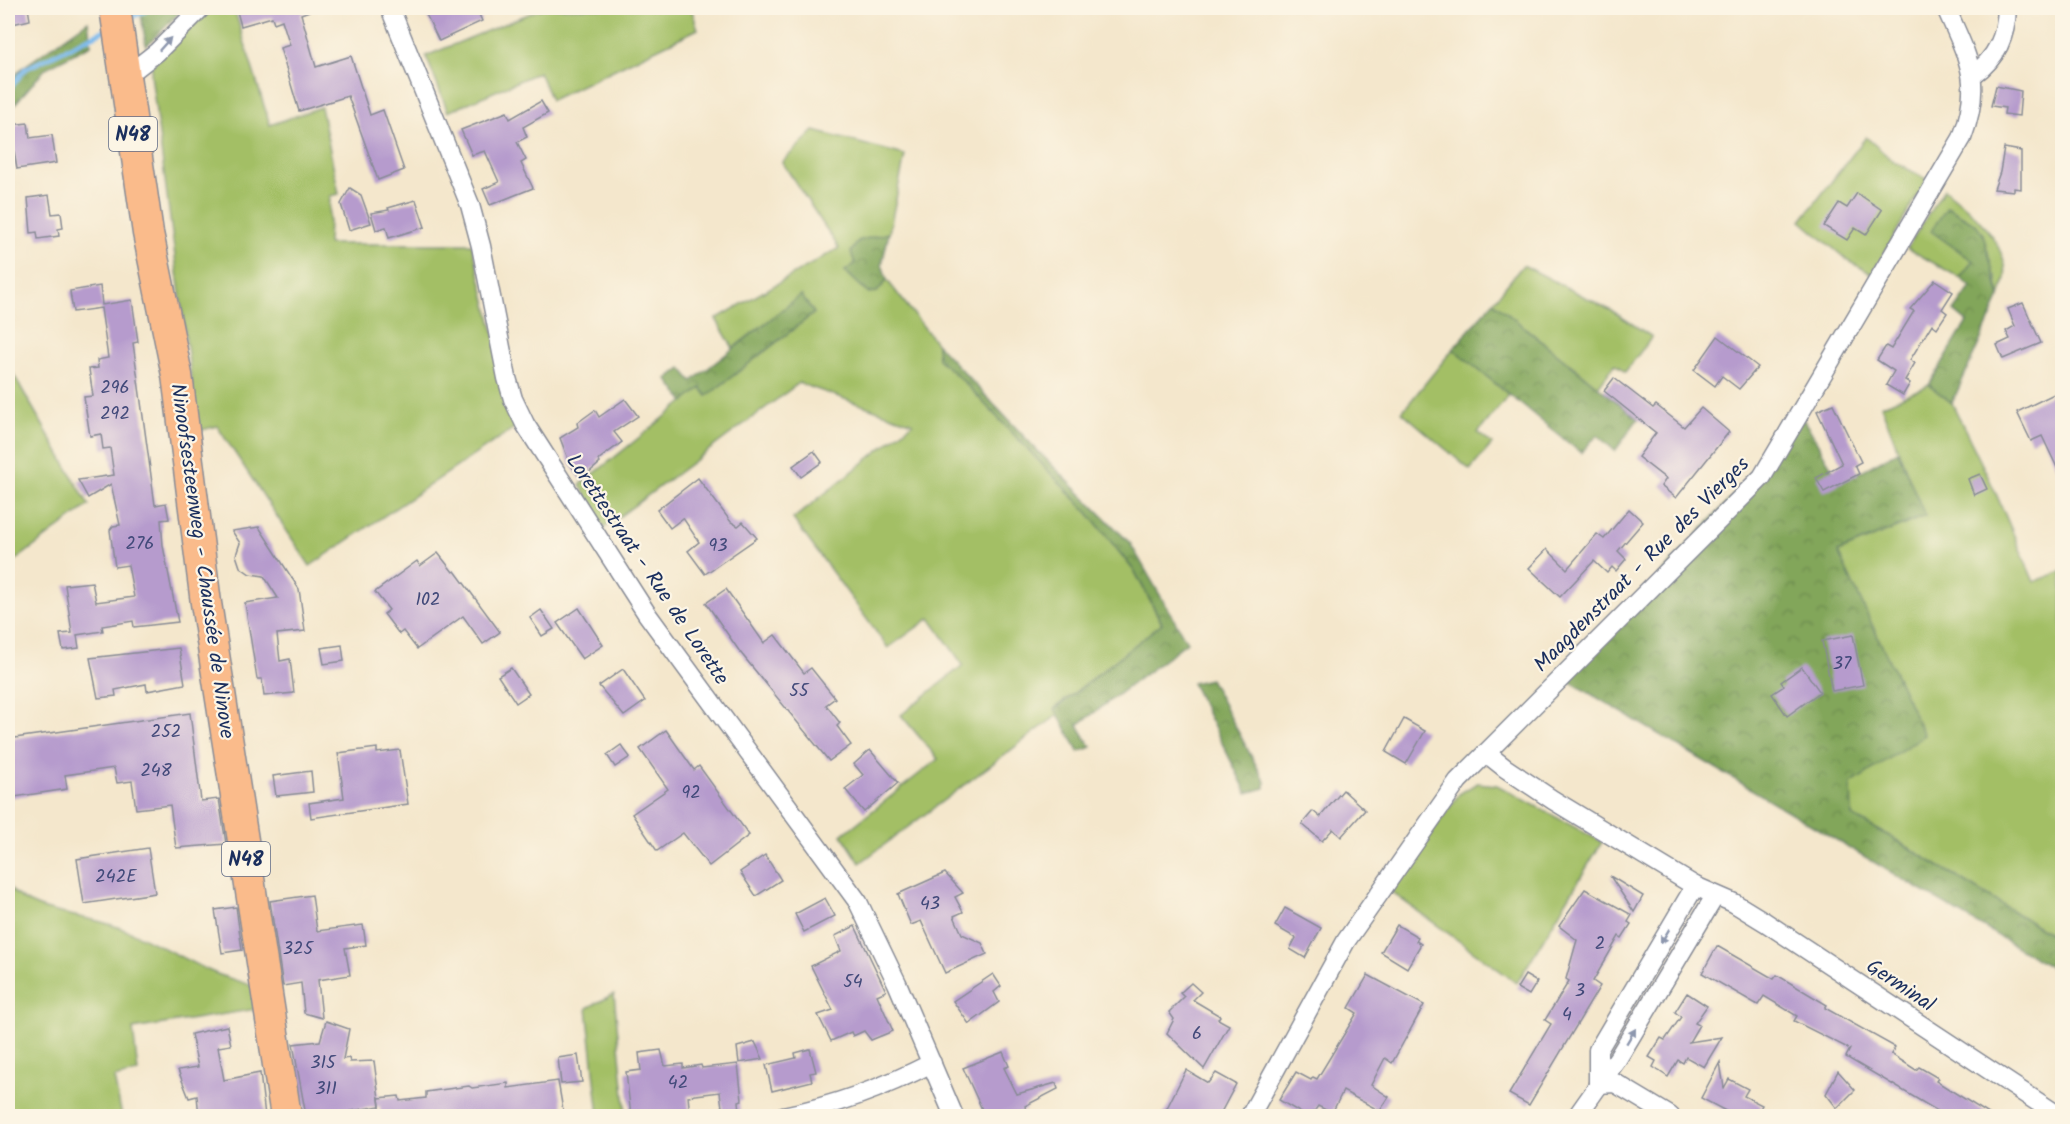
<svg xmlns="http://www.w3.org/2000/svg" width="2070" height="1124" font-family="Kalam,sans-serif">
<defs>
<pattern id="forest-crowns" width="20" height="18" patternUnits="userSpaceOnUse" patternTransform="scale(1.5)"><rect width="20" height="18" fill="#82a65a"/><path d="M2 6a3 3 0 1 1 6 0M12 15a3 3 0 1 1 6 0" fill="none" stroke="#6a884e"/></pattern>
</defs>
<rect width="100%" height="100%" fill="#fcf5e5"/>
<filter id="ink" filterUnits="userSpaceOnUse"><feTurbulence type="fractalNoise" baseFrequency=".0167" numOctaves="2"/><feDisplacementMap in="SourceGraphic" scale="12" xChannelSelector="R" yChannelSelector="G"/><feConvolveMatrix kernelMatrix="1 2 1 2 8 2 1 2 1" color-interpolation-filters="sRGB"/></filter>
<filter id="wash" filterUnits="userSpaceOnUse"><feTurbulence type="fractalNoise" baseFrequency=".008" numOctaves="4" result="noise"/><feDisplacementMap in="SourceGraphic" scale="24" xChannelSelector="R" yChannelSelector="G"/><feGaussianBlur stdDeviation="1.35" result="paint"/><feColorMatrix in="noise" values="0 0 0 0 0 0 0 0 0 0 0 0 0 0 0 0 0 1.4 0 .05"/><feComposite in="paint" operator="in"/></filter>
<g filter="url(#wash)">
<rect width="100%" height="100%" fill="#f4e7cc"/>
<g fill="#a3bf65" stroke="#5f7762" stroke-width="1.5">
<polygon points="207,8 234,8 270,125 321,107 339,194 330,196 328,244 472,244 517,426 310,566 217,426 198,431 151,74 152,66"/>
<polygon points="543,8 691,8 698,29 551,100 539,72 448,112 426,56"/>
<polygon points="814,131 905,155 889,233 858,241 855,264 845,271 877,292 887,280 937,344 938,359 964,382 1089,513 1135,572 1162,624 1055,708 1059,714 860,863 842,835 938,759 901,715 963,665 930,618 888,648 793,519 913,423 799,383 604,528 580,485 701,388 707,396 814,313 801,296 733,348 716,319 839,248 782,162"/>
<polygon points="1866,137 1894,162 1927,179 1872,274 1847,260 1801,221"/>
<path d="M1944,189C1968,207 1998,234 2005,265C2007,276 2004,286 2000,297L1996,276L1973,261L1960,278L1907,248Z"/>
<polygon points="1523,265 1614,312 1652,337 1625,372 1615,364 1598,387 1493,302"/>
<polygon points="1453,349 1509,395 1478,433 1492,444 1470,470 1402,412"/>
<polygon points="8,365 89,505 8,566"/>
<polygon points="1929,385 1952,403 1994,489 2034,582 2062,571 2062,941 1891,837 1852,816 1838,552 1924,516 1881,406"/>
<polygon points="1477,783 1497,785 1602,842 1517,983 1390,891 1459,794"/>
<path d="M8,886C30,914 73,913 105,923C143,934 174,955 210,971C223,977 239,981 253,986L257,1009L133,1029L138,1072L114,1078L122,1116H8Z"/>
<polygon points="614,994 626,1116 599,1116 587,1008"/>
</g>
<g fill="url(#forest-crowns)" stroke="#4e6a5c" stroke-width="1.5">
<polygon points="140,8 184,8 146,46"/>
<polygon points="88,21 91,45 46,68 8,112 8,83 22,68"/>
<polygon points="1947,207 1976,224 1983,234 2000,297 1952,403 1929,385 1967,322 1954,311 1971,287 1960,278 1973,261 1931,231"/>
<polygon points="889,233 882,264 887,280 877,292 868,293 845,271 855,264 851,252 858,241"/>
<polygon points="801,295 814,313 707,396 701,388 684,402 667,379 681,368 692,381"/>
<polygon points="1493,302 1638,419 1615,451 1597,435 1581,453 1453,349"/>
<polygon points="937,344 1033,446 1130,543 1187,642 1078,725 1091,747 1079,752 1055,709 1162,623 1135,572 1089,514 964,382 938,359"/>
<polygon points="1804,419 1840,483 1898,451 1925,516 1838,552 1924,735 1851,784 1852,816 1891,837 2062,941 2062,974 1564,678"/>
<polygon points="1210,679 1265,782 1265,788 1247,793 1192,683"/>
</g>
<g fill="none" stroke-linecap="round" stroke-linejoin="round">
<g stroke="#79b9ed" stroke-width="5">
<polyline points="126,20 151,8"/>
<polyline points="8,91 25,69 109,28"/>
</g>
</g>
<g id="blocks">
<g fill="#b69bcd">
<polygon points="8,8 28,8 30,20 8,25"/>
<polygon points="236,8 312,8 312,10 301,14 316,67 351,56 370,115 383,110 404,170 378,180 348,96 299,111 280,48 290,45 282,20 274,23 272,17 241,26"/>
<polygon points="423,8 454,8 457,13 476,8 482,21 439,41"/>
<polygon points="1996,86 2021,91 2019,116 2004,114 2005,108 1991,106"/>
<polygon points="541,101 548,113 523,127 527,137 517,142 526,160 521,163 533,188 490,205 483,189 499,182 485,151 472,155 461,130 507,112 510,119"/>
<polygon points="28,123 30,138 52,135 56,163 17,169 10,125"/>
<polygon points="2004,148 2021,151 2021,189 2014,188 2014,191 1994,189 2000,172"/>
<polygon points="350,188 361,195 371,223 349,230 341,204"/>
<polygon points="1857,193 1882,210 1866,235 1855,228 1847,240 1824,226 1839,203 1847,208"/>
<polygon points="49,195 52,214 61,213 63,228 58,229 59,236 38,239 37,232 31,233 28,198"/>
<polygon points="416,200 425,227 389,238 386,227 376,230 371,213 389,210 388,208"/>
<polygon points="1935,280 1953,292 1942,309 1947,313 1937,328 1932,324 1910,360 1915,363 1905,380 1910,383 1903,395 1886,385 1894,371 1877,360 1886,346 1891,349 1914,311 1910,309"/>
<polygon points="100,286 102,305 132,300 138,342 133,343 155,505 166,503 169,519 161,520 163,546 178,622 134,627 133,621 102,626 103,631 77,635 79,648 63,650 60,634 72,633 65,585 92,582 96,602 134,597 128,565 115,567 110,530 113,526 120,525 111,484 88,498 78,480 114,475 110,448 103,449 101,434 90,436 84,397 93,396 89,369 98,368 97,360 108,358 101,308 73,312 70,291"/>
<polygon points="2023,303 2041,343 2003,359 1997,345 2010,339 2006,331 2015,326 2008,309"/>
<polygon points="1718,336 1758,367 1739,389 1722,376 1715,386 1694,370"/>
<polygon points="1614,378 1653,408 1656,405 1684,427 1701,408 1729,432 1676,498 1661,486 1666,479 1638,457 1656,433 1604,391"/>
<polygon points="2058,392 2062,401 2062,478 2042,436 2031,441 2017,412"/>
<polygon points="625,399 638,416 614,432 622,442 598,460 600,463 581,479 570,464 560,438 578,427 577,423 595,410 599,417"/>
<polygon points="1833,404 1861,462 1855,465 1859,474 1824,492 1816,478 1842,464 1817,411"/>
<polygon points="814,451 822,462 801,477 793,466"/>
<polygon points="1980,474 1987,489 1974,495 1968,479"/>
<polygon points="698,478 731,522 738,526 743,522 757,538 705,574 688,551 699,542 683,518 670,528 657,510"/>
<polygon points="1629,509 1643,522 1618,551 1626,559 1616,571 1612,567 1607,573 1594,561 1560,597 1529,568 1547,549 1567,569 1597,534 1604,539"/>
<polygon points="259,527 299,589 305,631 277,634 280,661 290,659 294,693 264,696 262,679 257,679 245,603 278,598 264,576 250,574 240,567 236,555 240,543 232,531"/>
<polygon points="438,553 453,572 455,571 500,632 483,644 463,616 417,649 403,631 399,634 384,614 389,610 375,592 417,561 420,566"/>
<polygon points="726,589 764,643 775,635 804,673 811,668 835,698 826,705 840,723 837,726 851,745 829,761 740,652 706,603"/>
<polygon points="579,608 603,645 582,659 557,623"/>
<polygon points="541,610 554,629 542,636 530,618"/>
<polygon points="1853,635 1863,685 1832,691 1822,641"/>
<polygon points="342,645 344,661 324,664 321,648"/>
<polygon points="179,648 185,684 147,691 146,684 115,690 116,696 98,698 90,658"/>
<polygon points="1802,667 1820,692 1787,716 1772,694 1784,686 1781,682"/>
<polygon points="511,668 529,694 516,703 498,676"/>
<polygon points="623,669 645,701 624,716 599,686"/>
<polygon points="190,713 201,801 219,799 226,844 176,848 170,805 136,809 132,781 117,783 114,768 65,775 67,789 8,798 8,739"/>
<polygon points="1404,719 1425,731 1406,764 1386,752"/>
<polygon points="666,730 694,770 699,766 749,835 709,866 683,833 657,851 632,814 668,789 640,749"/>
<polygon points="621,745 630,757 615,767 607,755"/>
<polygon points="377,748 377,753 400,750 408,804 311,818 309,803 344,798 338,753"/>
<polygon points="870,750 898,783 864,812 845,789 863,775 854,764"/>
<polygon points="311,771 313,792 276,796 273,776"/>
<polygon points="1343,790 1365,810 1341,837 1333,829 1322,841 1302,824 1313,811 1320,817"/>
<polygon points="148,848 155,893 84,904 77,859"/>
<polygon points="765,855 781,880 756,896 740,872"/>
<polygon points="945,873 963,893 955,897 963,912 954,916 962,934 982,943 987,954 945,973 921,921 911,925 898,894"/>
<polygon points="1610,876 1643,896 1634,912"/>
<polygon points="1585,889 1632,915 1628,922 1631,924 1622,938 1619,936 1593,981 1600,986 1529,1105 1509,1094 1551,1024 1545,1020 1569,981 1566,979 1577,940 1559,926"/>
<polygon points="312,895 317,931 363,925 366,945 345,948 350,975 318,980 322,1018 304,1013 301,983 283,986 270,901"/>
<polygon points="825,898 835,916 804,932 795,914"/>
<polygon points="236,907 242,950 222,953 215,910"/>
<polygon points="1285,908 1321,928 1305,958 1290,949 1296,938 1275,926"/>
<polygon points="1397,925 1418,937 1416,941 1421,944 1407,968 1381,952"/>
<polygon points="855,926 886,991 877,995 893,1031 871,1040 864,1031 853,1036 851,1032 831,1041 818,1015 833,1010 811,966 841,951 835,936"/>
<polygon points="1717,946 1774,979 1777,975 1827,1005 1825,1008 1895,1047 1891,1054 1916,1070 1919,1067 1938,1078 1936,1081 1992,1116 1946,1116 1846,1057 1850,1049 1794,1021 1797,1016 1764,996 1758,1005 1702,973"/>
<polygon points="993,974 1001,986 994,992 999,1002 969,1024 953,1001"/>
<polygon points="1368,975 1424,1005 1392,1063 1385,1058 1371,1085 1389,1097 1380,1111 1343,1091 1332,1113 1318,1106 1311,1116 1306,1116 1279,1100 1296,1072 1311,1080 1313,1077 1317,1079 1357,1013 1349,1008"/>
<polygon points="1525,975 1537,982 1529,995 1517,988"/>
<polygon points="1191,983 1201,992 1193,1000 1220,1016 1218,1019 1229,1025 1204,1069 1167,1033 1174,1019 1169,1012 1184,997 1180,993"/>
<polygon points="1687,993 1707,1006 1695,1023 1699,1025 1689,1042 1722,1037 1704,1067 1686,1057 1683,1063 1678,1060 1668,1077 1653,1067 1656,1061 1649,1057 1661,1038 1665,1040 1681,1017 1675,1012"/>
<polygon points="326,1021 349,1029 343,1059 349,1058 350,1062 374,1061 380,1106 351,1111 352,1116 306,1116 293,1044 320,1041"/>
<polygon points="227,1026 231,1045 218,1047 224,1080 260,1073 265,1116 199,1116 197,1096 189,1098 178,1070 198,1067 191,1034"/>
<polygon points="755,1042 763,1059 739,1063 737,1047"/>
<polygon points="810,1049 816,1072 810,1073 812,1081 772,1091 766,1065 796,1058 795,1053"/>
<polygon points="661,1050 665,1066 683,1064 683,1068 701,1065 702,1068 738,1064 742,1100 739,1101 740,1112 723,1115 720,1092 688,1096 690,1116 631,1116 626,1072 641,1070 639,1053"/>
<polygon points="1003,1052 1009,1066 1004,1068 1017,1094 1056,1083 1058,1089 1025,1106 1026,1110 1011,1116 985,1116 963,1068"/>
<polygon points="578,1055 582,1082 561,1084 558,1058"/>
<polygon points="1720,1062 1724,1088 1729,1079 1748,1089 1744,1096 1762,1105 1756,1116 1735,1116 1701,1098"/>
<polygon points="1186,1070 1208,1083 1216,1073 1236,1084 1219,1116 1163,1116"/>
<polygon points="1838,1071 1855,1090 1837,1108 1826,1094"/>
<polygon points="558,1081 564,1116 381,1116 379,1098 399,1096 400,1101 426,1098 426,1092 469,1086 472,1088 508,1083 508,1088"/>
</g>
</g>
</g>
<g filter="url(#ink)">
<use href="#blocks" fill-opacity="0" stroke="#888b95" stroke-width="1.5"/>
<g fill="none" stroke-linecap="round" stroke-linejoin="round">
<g stroke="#888b95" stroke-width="21">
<g id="minor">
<polyline points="390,8 470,205 481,246 507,378 513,399 525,424 647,614 858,902 897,983 954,1116"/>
<path d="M1973,75C1997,58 2006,36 2007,8"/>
<polyline points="125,77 157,52 201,8"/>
<polyline points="1486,753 1505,768 1553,800 1695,886 1734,903 1765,922 2059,1116"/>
<polyline points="1598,1084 1598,1050 1695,886"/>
<polyline points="1598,1084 1615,1083 1670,1116"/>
<path d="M783,1116C834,1106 885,1087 932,1063"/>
<path d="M1250,1116L1346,941L1458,781L1762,477L1962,138C1983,82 1969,60 1946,8"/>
<polyline points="1577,1116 1618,1058 1715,896"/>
</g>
</g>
<g stroke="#888b95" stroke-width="33">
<polyline id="primary" points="115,8 148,233 177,375 206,603 286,1116"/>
</g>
<use href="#minor" stroke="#fff" stroke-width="18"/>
<use href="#primary" stroke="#fabb8b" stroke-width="30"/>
</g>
<defs><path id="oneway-solid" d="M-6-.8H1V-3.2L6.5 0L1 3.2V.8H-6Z" transform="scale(1.5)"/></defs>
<g fill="#8d97ae">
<use href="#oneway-solid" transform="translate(165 44) rotate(-48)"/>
<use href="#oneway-solid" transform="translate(1665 936) rotate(121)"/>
<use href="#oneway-solid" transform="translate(1631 1036) rotate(-59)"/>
</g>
</g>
<g text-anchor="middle" stroke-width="4.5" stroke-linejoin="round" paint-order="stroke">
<g font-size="18" fill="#424a7a">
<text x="115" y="393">296</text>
<text x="115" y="419">292</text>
<text x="140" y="549">276</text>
<text x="718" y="551">93</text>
<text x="428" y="605">102</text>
<text x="1842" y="669">37</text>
<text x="799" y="696">55</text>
<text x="166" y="737">252</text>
<text x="156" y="776">248</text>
<text x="691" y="798">92</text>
<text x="116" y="882">242E</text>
<text x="930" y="909">43</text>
<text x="1600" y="949">2</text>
<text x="298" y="954">325</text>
<text x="853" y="987">54</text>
<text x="1580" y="996">3</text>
<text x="1567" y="1020">4</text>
<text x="1197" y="1039">6</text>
<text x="323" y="1068">315</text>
<text x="678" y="1088">42</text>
<text x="326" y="1094">311</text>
</g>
<g fill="#fcf5e5" stroke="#5e6a86" stroke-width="1.5">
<rect x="109" y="117" width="48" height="34" rx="4.5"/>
<rect x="222" y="842" width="48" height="34" rx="4.5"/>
</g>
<g font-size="20" font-weight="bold" fill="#1b2f5e">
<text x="133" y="141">N48</text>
<text x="246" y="866">N48</text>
</g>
<g font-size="21" fill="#1b2f5e" stroke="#fcf5e5">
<text transform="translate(203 561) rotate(82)" y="7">Ninoofsesteenweg - Chaussée de Ninove</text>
<text transform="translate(1641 564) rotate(-45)" y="7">Maagdenstraat - Rue des Vierges</text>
<text transform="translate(648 569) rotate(56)" y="7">Lorettestraat - Rue de Lorette</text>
<text transform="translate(1901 985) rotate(34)" y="7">Germinal</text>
</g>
</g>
<rect width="2070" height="1124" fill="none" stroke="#fcf5e5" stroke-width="30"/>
</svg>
